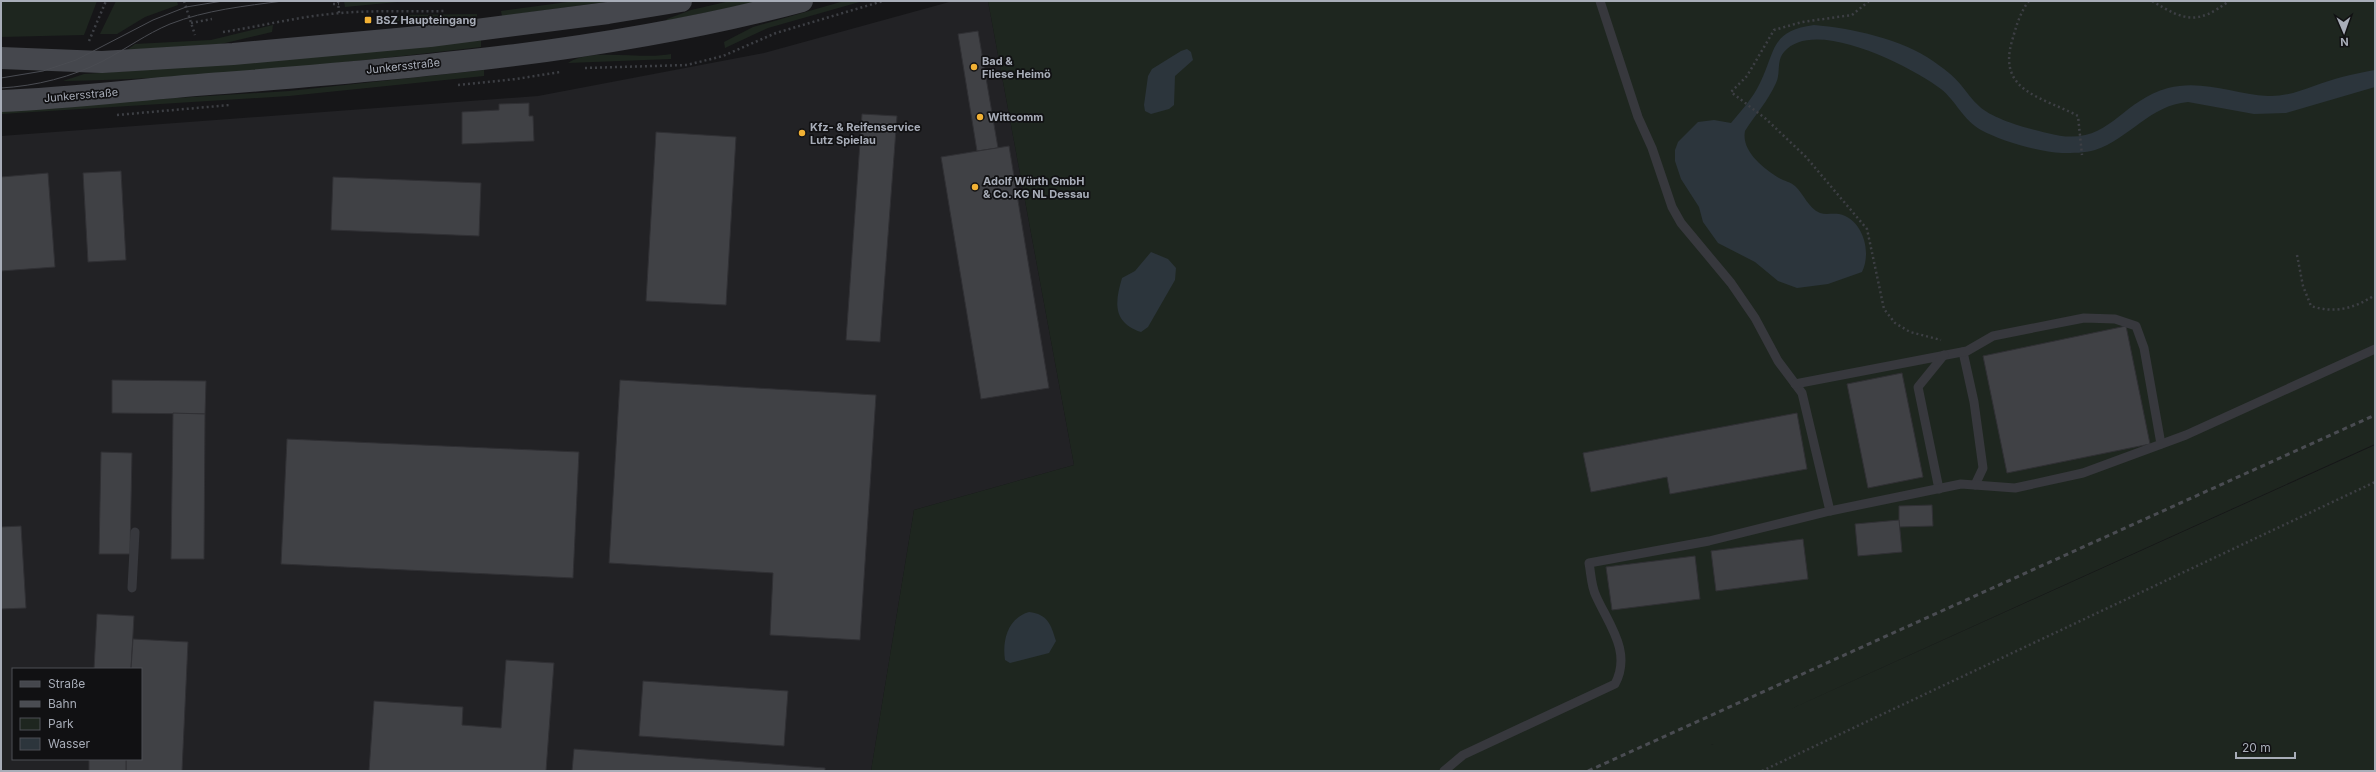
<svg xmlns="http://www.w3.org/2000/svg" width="2376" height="772" font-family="Inter,sans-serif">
<rect width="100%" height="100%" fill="#161618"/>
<path fill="#222225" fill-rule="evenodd" d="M953,1H988L1074,465L914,510L871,771H1V136L538,96L764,53ZM13,669H141V759H13Z"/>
<g fill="#1e261f">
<polygon points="1,1 97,1 84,35 1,37"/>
<polygon points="116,1 177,1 178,5 145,17 117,34 100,34"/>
<polygon points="344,1 468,1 408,1 345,7"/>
<polygon points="575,1 614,1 502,16 501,11"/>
<polygon points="730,1 761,1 666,21 667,19 691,10"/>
<polygon points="844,1 863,1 768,28 725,48 724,42 753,27"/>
<polygon points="988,1 2375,1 2375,444 1711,745 2375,445 2375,771 871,771 914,510 1074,465"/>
<polygon points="477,14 477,19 394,21 395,15"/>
<polygon points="273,25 272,32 221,44 127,50 135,44 211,40"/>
<path d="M481,40V47C343,63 203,79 63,81L84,74L258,62Z"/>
<path d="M671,54V59L568,63C589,47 643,60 671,54Z"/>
<polygon points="484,70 484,76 289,96 1,114 1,109 289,91"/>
</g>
<g fill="#2c353c">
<path d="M1814,25C1851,28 1902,39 1933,61C1943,68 1954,76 1961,85C1967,92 1972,100 1979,106C1992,119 2029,129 2047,133C2109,150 2117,102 2168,88C2202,79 2234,94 2268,96C2294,97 2317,83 2342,77C2353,74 2364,72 2375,70V87L2286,113L2254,114L2188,102C2150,105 2129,139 2095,150C2085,153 2072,153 2062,153C2039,152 2001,141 1981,130C1963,120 1956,101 1941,89C1912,67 1814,16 1784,52C1776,61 1781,73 1776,83C1768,101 1755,115 1745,131C1741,151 1763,168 1779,178C1784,181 1791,182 1795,186C1804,194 1808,208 1820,213C1826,215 1832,213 1839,214C1863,219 1872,252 1862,272L1828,284L1797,288L1778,281L1755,262L1718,243L1703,222L1699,207L1681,179L1675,161V150L1678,142L1698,122L1714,120L1731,123C1741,111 1753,98 1760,83C1776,50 1770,31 1814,25Z"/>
<polygon points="1187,49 1191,52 1193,60 1175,76 1174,105 1169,109 1151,114 1145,111 1144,105 1148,76 1152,69 1181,51"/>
<path d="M1151,252L1168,259L1176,268L1175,280L1148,327L1141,332C1112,322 1115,302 1122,278L1135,271Z"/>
<path d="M1029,612C1048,614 1051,625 1056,641L1049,653L1010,663L1005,660C1002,640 1008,618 1029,612Z"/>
</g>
<g fill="#404145" stroke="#303034">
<polygon points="978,31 998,148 977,151 958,34"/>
<polygon points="529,103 529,116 533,116 534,141 462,144 462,112 499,110 499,104"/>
<polygon points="862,114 897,116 880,342 846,340"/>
<polygon points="656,132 736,137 726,305 646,301"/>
<polygon points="1009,146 1049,388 981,399 941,157"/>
<polygon points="121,171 126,260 88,262 83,173"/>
<polygon points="48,173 55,267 1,271 1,177"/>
<polygon points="333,177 481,183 479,236 331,230"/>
<polygon points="2126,326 2150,444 2007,473 1983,356"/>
<polygon points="1902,373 1923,477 1868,488 1847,384"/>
<polygon points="112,380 206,381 205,414 112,413"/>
<polygon points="620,380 876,395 860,640 770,635 773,573 609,563"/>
<polygon points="173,413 205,414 204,559 171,559"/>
<polygon points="1797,413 1807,469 1670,494 1667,477 1591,492 1583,453"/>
<polygon points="287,439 579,452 573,578 281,564"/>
<polygon points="101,452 132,453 130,554 99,554"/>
<polygon points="1932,505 1933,526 1899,527 1899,506"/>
<polygon points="1899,520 1902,552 1858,556 1855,524"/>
<polygon points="21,526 26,608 1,609 1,527"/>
<polygon points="1803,539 1808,579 1716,591 1711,551"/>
<polygon points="1695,556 1700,599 1612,610 1606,567"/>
<polygon points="97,614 134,616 131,669 94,669"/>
<polygon points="133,639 188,642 182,771 126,771 126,759 141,759 141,669 131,669"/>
<polygon points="506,660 554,663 546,771 369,771 374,701 463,707 462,725 501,728"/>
<polygon points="643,681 788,691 784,746 639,736"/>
<polygon points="574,749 825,768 825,771 572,771"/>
<rect x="89" y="759" width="37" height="12"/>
</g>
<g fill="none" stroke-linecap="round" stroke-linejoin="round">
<g stroke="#3d3f44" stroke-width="2.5" stroke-dasharray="2 3" stroke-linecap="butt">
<polyline points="184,1 195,35"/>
<polyline points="338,1 339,13"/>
<polyline points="1869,1 1852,15 1802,22 1774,30 1747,76 1731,92 1766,119 1806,157 1867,229 1884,309 1895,323 1910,332 1941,340"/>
<path d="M2029,1C2020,12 2016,27 2012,41C1997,92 2043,97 2078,116L2082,155"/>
<path d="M2152,1C2185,21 2197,25 2229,1"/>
<polyline points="333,4 339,4"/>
<polyline points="191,23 212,19"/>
<path d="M223,32C262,26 301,16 341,13C375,10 410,12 444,11"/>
<polyline points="89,41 106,1"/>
<polyline points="585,68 687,65 723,56 776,33 883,1"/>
<polyline points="458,85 516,79 560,72"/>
<polyline points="117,115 230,105"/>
<path d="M2297,255L2303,286L2311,306C2335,314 2355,308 2375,295"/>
<polyline points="1762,771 2375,482"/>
</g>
<g stroke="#37383d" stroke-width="9">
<polyline points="1600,1 1638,117 1652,148 1672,207 1681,223 1731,283 1755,318 1778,361 1802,393 1830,511"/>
<polyline points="1963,352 1974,402 1983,468 1975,485"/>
<polyline points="1795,384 1967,351 1993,336 2084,318 2115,319 2136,326 2144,348 2161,444"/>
<polyline points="1939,489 1918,387 1944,355"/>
<polyline points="132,588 135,532"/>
<path d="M1444,771L1463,755L1615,684C1632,652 1609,625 1596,596C1591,586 1591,573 1589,563L1709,541L1830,511L1961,484L2015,488L2083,473L2186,435L2375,349"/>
</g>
<g stroke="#45474d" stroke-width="22">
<polyline points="1,58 102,62 233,54 430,36 608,13 681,1"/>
<path d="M1,101C75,98 149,88 224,83C416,68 614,51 802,1"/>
</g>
<g stroke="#4a4c52" stroke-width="1">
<polyline points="1,78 43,71 76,60 153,20 186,7 223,1"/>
<path d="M1,88C36,86 72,77 103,61C126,49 146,34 170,24C206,10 245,6 283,1"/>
</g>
<polyline stroke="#4a4c52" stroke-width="3" stroke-dasharray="5 4" stroke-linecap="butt" points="1588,771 2375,415"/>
</g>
<g fill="#f2b134" stroke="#111113" stroke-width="1.5">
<rect x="364" y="16" width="8" height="8" rx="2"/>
<circle cx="974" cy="67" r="4"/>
<circle cx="980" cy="117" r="4"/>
<circle cx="802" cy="133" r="4"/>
<circle cx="975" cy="187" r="4"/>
</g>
<g text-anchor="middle" stroke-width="3.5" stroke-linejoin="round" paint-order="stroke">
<g font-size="11" font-weight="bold" fill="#a8adb8" stroke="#111113" text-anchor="start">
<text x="376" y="24">BSZ Haupteingang</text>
<text x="982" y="65">Bad &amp;<tspan x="982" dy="13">Fliese Heimö</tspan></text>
<text x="988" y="121">Wittcomm</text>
<text x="810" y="131">Kfz- &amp; Reifenservice<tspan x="810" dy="13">Lutz Spielau</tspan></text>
<text x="983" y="185">Adolf Würth GmbH<tspan x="983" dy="13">&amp; Co. KG NL Dessau</tspan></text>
</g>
<g font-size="11" fill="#a8adb8" stroke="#111113">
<text transform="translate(403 66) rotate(-6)" y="4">Junkersstraße</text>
<text transform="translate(81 95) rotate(-5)" y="4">Junkersstraße</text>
</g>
</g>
<rect width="2376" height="772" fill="none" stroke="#a8adb8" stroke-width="4"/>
<rect x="12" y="668" width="130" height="92" fill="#111113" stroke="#4d4f55"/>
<rect x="20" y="681" width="20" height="6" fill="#45474d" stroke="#4d4f55"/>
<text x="48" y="688" font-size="12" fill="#a8adb8">Straße</text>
<rect x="20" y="701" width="20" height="6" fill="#4a4c52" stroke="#4d4f55"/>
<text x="48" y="708" font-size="12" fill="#a8adb8">Bahn</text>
<rect x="20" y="718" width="20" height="12" fill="#1e261f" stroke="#4d4f55"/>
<text x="48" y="728" font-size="12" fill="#a8adb8">Park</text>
<rect x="20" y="738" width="20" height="12" fill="#2c353c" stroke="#4d4f55"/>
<text x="48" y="748" font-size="12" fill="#a8adb8">Wasser</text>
<g transform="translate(2344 32) rotate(178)" stroke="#111113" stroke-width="3" paint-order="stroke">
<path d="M0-3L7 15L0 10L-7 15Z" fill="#a8adb8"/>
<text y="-6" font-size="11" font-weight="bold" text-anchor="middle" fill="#a8adb8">N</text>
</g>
<path d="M2236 752v6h59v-6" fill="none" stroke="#a8adb8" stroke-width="2"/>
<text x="2242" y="752" font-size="12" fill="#a8adb8" stroke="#111113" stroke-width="3" paint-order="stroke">20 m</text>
</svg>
